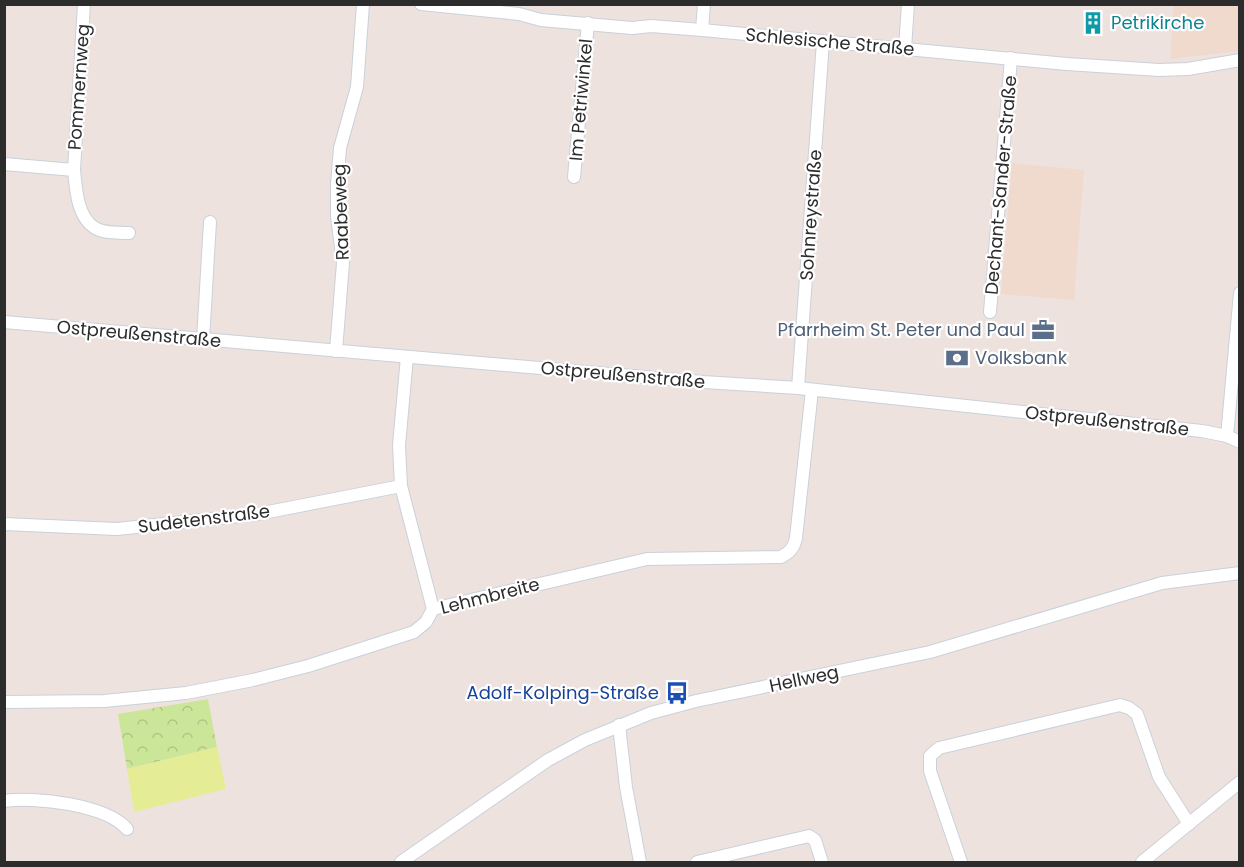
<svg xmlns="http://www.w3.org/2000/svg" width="1244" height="867" font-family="Poppins,sans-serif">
<defs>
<pattern id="park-crowns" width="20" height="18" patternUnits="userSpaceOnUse" patternTransform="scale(1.5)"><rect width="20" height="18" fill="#cce699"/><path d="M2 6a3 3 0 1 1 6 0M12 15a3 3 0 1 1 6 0" fill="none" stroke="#afc584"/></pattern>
</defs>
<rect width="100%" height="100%" fill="#eee2de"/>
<g fill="#f0d9cd">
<polygon points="1174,5 1239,5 1239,51 1170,59"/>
<polygon points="1012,163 1084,170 1074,300 1001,294"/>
</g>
<polygon fill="url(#park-crowns)" points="208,699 217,747 127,769 118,714"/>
<polygon fill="#e4ed95" points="217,747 226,789 134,812 127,769"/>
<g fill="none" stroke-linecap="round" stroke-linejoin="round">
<g stroke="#c9d1da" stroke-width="14">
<g id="minor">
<path d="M84,4L74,170C76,189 77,217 95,228C105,234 119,232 129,233"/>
<polyline points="421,4 519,14 541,20 632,28 651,26 702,30 1067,64 1159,70 1188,69 1240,60"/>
<polyline points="702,30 704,4"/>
<polyline points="905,48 908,4"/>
<polyline points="4,164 74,170"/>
<polyline points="574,177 588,23"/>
<polyline points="990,312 1011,58"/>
<polyline points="4,322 703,382 798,388 1202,431 1227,436 1240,442"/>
<polyline points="203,340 210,222"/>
<polyline points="336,351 343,263 337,216 337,184 340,148 357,87 363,4"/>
<polyline points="407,357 399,445 401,486 433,609"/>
<polyline points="798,388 823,42"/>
<polyline points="1227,436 1240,293"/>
<polyline points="4,524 117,529 258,514 401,486"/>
<path d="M4,702L104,701L186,693L253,680L308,666L414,632L426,622L433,609L647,559L781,557C790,552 794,548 796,538L812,390"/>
<polyline points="619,725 626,787 640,862"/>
<path d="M4,801C34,796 107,805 127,829"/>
<polyline points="401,862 548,760 585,740 651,713 696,701 930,652 1162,583 1240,573"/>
<polyline points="697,862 809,836 815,840 822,862"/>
<polyline points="961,862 930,771 930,756 939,748 1120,705 1129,708 1137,714 1159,777 1189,824"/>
<polyline points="1142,862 1240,782"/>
</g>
</g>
<use href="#minor" stroke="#fff" stroke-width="12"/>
</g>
<defs>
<g id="building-bare" transform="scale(1.8)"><path d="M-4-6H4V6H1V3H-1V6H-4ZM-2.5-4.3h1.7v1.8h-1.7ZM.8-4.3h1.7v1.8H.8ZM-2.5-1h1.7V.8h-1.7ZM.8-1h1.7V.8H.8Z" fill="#0f9aa8" stroke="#fff" stroke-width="2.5" paint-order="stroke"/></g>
<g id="office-bare" transform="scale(1.8)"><path d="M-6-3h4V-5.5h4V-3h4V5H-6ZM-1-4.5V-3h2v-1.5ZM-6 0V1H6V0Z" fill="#5c6f8a" stroke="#fff" stroke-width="2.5" paint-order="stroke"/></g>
<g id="bank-bare" transform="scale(1.8)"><path d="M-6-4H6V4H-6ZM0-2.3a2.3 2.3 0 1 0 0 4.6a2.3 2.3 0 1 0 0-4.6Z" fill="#5c6f8a" stroke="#fff" stroke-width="2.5" paint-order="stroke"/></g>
<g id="bus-bare" transform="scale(1.8)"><path d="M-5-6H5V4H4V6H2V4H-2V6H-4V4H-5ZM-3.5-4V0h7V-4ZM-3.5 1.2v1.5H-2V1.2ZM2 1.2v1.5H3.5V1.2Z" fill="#1a4fb4" stroke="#fff" stroke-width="2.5" paint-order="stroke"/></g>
</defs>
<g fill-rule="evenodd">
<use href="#building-bare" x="1093" y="23"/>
<use href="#office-bare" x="1043" y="330"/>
<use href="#bank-bare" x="957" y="358"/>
<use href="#bus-bare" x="677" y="693"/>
</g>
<g text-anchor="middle" stroke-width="4.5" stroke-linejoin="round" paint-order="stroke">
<g font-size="18" fill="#0d838f" stroke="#fff" text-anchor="start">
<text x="1111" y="29">Petrikirche</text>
</g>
<g font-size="18" fill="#2c2c2c" stroke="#fff">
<text transform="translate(830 42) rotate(5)" y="6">Schlesische Straße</text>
<text transform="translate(79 87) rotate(-86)" y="6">Pommernweg</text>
<text transform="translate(581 100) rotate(-85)" y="6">Im Petriwinkel</text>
<text transform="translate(1001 185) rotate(-85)" y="6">Dechant-Sander-Straße</text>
<text transform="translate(341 212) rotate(-92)" y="6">Raabeweg</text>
<text transform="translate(811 215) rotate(-86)" y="6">Sohnreystraße</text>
<text transform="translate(139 334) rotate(5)" y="6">Ostpreußenstraße</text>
<text transform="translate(623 375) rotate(5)" y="6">Ostpreußenstraße</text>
<text transform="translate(1107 421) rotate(6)" y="6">Ostpreußenstraße</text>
<text transform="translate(204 519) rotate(-7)" y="6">Sudetenstraße</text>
<text transform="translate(490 596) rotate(-14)" y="6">Lehmbreite</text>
<text transform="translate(804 679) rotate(-12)" y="6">Hellweg</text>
</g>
<g font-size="18" fill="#4e5e75" stroke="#fff" text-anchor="end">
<text x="1025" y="336">Pfarrheim St. Peter und Paul</text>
<text x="975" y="364" text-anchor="start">Volksbank</text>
</g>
<g font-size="18" fill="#164399" stroke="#fff" text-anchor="end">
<text x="659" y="699">Adolf-Kolping-Straße</text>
</g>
</g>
<rect width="1244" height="867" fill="none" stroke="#2c2c2c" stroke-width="12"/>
</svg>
